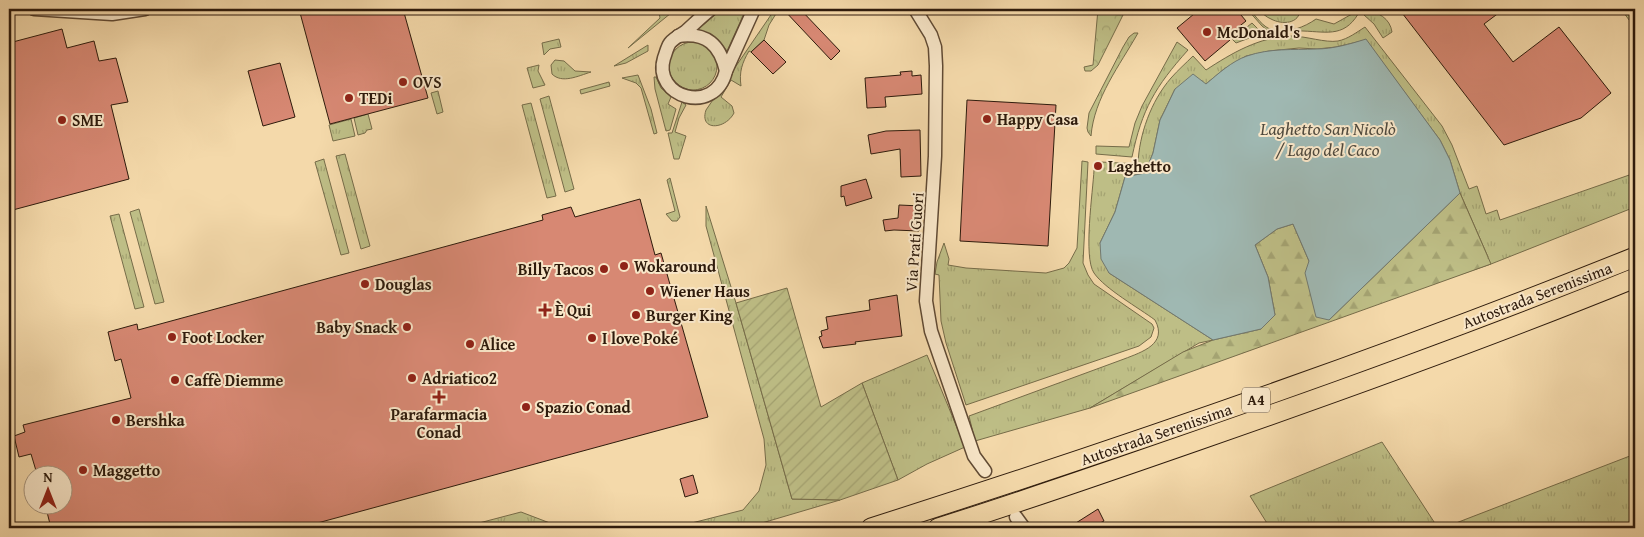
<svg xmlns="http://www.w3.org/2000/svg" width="1644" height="537" font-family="'Gentium Book Plus',serif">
<defs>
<pattern id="grass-tufts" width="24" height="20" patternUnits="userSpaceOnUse" patternTransform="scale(1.25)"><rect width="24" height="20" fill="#bebe86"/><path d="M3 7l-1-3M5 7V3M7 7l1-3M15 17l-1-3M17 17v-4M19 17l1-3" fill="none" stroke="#a4a372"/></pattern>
<pattern id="forest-firs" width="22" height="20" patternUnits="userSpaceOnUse" patternTransform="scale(1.25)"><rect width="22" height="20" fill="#bebe86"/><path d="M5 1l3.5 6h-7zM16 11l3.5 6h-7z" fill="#a4a372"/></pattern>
<pattern id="park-crowns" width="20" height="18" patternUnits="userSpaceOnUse" patternTransform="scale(1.25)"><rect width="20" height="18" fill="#bebe86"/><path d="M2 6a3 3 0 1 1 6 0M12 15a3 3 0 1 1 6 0" fill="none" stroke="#a4a372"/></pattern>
<pattern id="garden-furrows" width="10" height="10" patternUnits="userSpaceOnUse" patternTransform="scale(1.25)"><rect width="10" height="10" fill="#bebe86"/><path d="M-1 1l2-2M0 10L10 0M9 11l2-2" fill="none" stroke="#a4a372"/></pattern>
</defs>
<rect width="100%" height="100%" fill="#f4d9aa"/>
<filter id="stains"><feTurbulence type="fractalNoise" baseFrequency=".004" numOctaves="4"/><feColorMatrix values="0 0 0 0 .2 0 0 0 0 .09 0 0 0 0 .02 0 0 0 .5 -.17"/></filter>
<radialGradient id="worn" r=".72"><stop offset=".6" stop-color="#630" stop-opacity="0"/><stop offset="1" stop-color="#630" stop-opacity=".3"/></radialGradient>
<g fill="url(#grass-tufts)" stroke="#766c49">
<polygon points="669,9 676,9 628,48 660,18 659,12"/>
<path d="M722,9H746L727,51C717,38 713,34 697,30Z"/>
<path d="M775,9H779L769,25L764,40L751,52L749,51C742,63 739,72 741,86L731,80L721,97L732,106L734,113C725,130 699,131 706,110Z"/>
<path d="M1247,9H1249C1256,16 1263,28 1273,30C1287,34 1305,27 1316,19L1334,24L1361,9C1346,38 1329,32 1303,31C1292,30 1281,32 1271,33L1262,26Z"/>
<path d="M1258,9H1300C1300,24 1282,25 1271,19C1266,17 1262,13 1258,9Z"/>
<polygon points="1621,9 1635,9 1635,28"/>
<path d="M1365,10C1378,12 1390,18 1392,32L1383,38L1374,24L1364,15Z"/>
<polygon points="1252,23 1264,35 1252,37 1236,43 1232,39"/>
<path d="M1365,27L1442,126L1452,145L1469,189L1477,186L1486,214L1497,210L1500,220L1635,173V207L1491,264L1394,297L1488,257L1460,193L1450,160L1440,140L1366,40L1336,47L1317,49L1299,48L1269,51L1246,56L1224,69L1206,84L1175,89L1160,120L1153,153L1145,173L1125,177L1115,212L1100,243L1109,273L1213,340L1199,343L1090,408L975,441L969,416L1124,359C1142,352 1168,344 1155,320C1139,308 1105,289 1094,273C1083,257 1093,191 1094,170H1101V162L1138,164C1139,135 1151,101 1171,78C1178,70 1186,63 1193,56L1206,70C1232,53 1259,37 1291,36C1306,36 1325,43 1338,41C1348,39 1357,32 1365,27Z"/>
<path d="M1134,33H1138C1120,65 1094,98 1091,136L1088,132L1087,128L1089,113L1123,47L1129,37Z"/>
<polygon points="559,39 561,47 550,49 544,55 542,43"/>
<path d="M1177,42L1188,50C1155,87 1142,109 1132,157L1096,154V146L1129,147L1135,123L1142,106Z"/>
<circle cx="693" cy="66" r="24"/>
<polygon points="648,45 648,51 626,63 614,66"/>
<path d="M555,60L564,61L575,71L591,72C578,76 562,84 552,74L551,65Z"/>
<polygon points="539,65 538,71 545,85 533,88 527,68"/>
<polygon points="638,75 651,109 657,133 654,134 641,88 636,83 622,78"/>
<polygon points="654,77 656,77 661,88 671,97 668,104 676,109 670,130 666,131 655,89"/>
<polygon points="609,82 610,86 581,94 580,90"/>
<polygon points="438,91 443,112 437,114 431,93"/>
<polygon points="549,96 574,189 565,192 540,99"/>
<polygon points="682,102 686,105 679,118 675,132 686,136 679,159 674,159 668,133 672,133"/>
<polygon points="531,103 556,196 547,198 522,105"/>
<polygon points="368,114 372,129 367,130 365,133 358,135 354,118"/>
<polygon points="351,119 355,136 333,141 329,125"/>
<polygon points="345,154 370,246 361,249 336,156"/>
<polygon points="324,159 324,160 349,253 341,255 315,162"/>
<polygon points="1082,161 1088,162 1083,263 1088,275 1094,284 1152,324 1154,328 1151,337 1139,346 966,405 946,343 941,321 939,275 935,274 937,262 944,243 949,259 948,265 966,268 1046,273 1064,268 1069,263 1077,248"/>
<polygon points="670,178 680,217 677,221 672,221 666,214 675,211 667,180"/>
<polygon points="706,206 736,303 792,499 840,500 745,528 672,528 743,510 759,491 766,465 764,439 706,226"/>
<polygon points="139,209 164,302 155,304 130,212"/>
<polygon points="119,214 144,307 135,309 110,216"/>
<polygon points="927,355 965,447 927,464 898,480 862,383"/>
<polygon points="1382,442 1438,528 1270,528 1250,496"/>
<polygon points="1635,454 1635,528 1443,528"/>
<polygon points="521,512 563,528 460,528"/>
</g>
<polygon fill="url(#forest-firs)" stroke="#766c49" points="1460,193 1491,264 1090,408 1183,352 1213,340 1261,329 1275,315 1268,277 1255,245 1277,229 1293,224 1309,261 1329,320"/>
<polygon fill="url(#park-crowns)" stroke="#766c49" points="1098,9 1126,9 1098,65 1091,71 1085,71 1084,67 1093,65"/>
<polygon fill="url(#garden-furrows)" stroke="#766c49" points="787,288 821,407 862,383 898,480 840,500 792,499 736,303"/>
<path fill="#9fb8b2" stroke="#727970" d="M1366,39L1440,140L1450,160L1460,193L1329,320L1316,317L1305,273L1309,261L1293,224L1277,229L1255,245L1268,277L1275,315L1261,329L1213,340L1109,273L1101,259L1100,243L1115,212L1125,177L1145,173L1153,153L1160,120L1165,110L1175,89L1193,74L1206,84C1218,74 1232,61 1247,56C1270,48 1293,50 1316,49C1333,49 1350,44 1366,39Z"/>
<g fill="#d78873" stroke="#2e1b0c">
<polygon points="299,9 403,9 428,98 330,124"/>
<polygon points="783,9 800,9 840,51 831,60"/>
<polygon points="1200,9 1236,9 1246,21 1227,36 1230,40 1205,61 1177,28"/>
<polygon points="1399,9 1504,9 1484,24 1513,62 1559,27 1611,93 1581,118 1504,145"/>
<polygon points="62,29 67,48 94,41 99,61 116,58 128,102 111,105 129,179 9,211 9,43"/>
<polygon points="764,40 786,62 773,74 751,52"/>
<polygon points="280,63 295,117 263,126 248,71"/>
<polygon points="912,71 912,76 921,75 922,94 885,97 886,107 867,108 865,78 901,75 900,72"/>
<polygon points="967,100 1056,105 1048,246 960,241"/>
<polygon points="920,130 921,176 901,177 900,149 871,154 868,135 886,131"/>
<polygon points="866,179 872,198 846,206 844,196 841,197 841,186"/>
<polygon points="640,199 655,255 661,253 708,417 299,528 51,528 45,504 62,504 62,474 37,474 31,454 19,457 14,436 25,432 23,425 131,398 121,359 115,361 108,332 137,324 138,330 543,220 542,215 571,207 575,217"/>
<polygon points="899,205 921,206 919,231 894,230 885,231 883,220 898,218"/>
<polygon points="897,295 902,336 855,342 856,344 823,348 819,337 822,336 821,331 828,329 826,317 870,310 869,300"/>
<polygon points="693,475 698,493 685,497 680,479"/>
<polygon points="1098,509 1104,521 1090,528 1068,528"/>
</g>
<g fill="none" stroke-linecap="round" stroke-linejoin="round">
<g stroke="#604a34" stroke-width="15">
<g id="minor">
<polyline points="34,9 112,14 145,9"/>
<path d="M711,9C702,16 694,24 685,32C680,35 673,39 670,43C667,47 666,53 664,58C652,97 715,117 726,71L754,9"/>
<polyline points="915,9 931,35 935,47 936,66 935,156 926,301 931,331 974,456 985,471"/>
<path d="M678,36C707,32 720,45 726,71"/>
<polyline points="1016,517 1024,528"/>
</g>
</g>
<g stroke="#2e1b0c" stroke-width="21">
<g id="highway">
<path d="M871,528C1128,446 1384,358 1635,257"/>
<path d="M938,528C1024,501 1110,471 1196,441C1343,390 1490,337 1635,278"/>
</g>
</g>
<use href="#minor" stroke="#f8e6c8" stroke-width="12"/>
<use href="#highway" stroke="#f4d9aa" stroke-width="19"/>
</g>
<g fill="#8f2418" stroke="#f8e6c8" stroke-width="2">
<circle cx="1207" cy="32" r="5"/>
<circle cx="403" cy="82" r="5"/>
<circle cx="349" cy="98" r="5"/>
<circle cx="987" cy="119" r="5"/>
<circle cx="62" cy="120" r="5"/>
<circle cx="1098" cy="166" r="5"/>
<circle cx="624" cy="266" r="5"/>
<circle cx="604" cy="269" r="5"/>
<circle cx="365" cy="284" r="5"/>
<circle cx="650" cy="291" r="5"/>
<path d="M542.5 302.5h5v5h5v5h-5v5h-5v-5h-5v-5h5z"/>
<circle cx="636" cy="315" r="5"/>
<circle cx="407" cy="327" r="5"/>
<circle cx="172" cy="337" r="5"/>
<circle cx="592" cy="338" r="5"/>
<circle cx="470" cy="344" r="5"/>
<circle cx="412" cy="378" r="5"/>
<circle cx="175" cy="380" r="5"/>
<path d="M436.5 389.5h5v5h5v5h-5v5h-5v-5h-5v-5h5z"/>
<circle cx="526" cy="407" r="5"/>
<circle cx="116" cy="420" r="5"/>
<circle cx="83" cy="470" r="5"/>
</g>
<g text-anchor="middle" stroke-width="4" stroke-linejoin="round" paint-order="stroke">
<rect fill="#f8e6c8" stroke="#6b5844" stroke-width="1" x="1242" y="387.5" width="28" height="25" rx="4"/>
<g font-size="15" font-weight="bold" fill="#2e1b0c">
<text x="1256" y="405">A4</text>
</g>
<g font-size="16" font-weight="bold" fill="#2e1b0c" stroke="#f8e6c8" text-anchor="start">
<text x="1217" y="38">McDonald's</text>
<text x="413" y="88">OVS</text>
<text x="359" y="104">TEDi</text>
<text x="997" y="125">Happy Casa</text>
<text x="72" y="126">SME</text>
<text x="1108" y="172">Laghetto</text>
<text x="634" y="272">Wokaround</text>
<text x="594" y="275" text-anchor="end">Billy Tacos</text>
<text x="375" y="290">Douglas</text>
<text x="660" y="297">Wiener Haus</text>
<text x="555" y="316">È Qui</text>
<text x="646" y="321">Burger King</text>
<text x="397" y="333" text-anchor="end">Baby Snack</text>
<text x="182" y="343">Foot Locker</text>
<text x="602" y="344">I love Poké</text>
<text x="480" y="350">Alice</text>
<text x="422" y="384">Adriatico2</text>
<text x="185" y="386">Caffè Diemme</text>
<text x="536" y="413">Spazio Conad</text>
<text x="439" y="420" text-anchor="middle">Parafarmacia<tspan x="439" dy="18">Conad</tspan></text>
<text x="126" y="426">Bershka</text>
<text x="93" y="476">Maggetto</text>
</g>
<g font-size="16" fill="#2e1b0c" stroke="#f8e6c8">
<text transform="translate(914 242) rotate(-86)" y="6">Via Prati Guori</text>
<text transform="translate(1537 295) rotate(-21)" y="6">Autostrada Serenissima</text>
<text transform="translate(1156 434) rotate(-19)" y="6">Autostrada Serenissima</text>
</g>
<g font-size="18" font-style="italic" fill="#504a3e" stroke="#f8e6c8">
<text x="1328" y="135">Laghetto San Nicolò<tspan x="1328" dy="21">/ Lago del Caco</tspan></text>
</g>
</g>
<rect width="1644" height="537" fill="none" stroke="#f4d9aa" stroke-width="30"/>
<rect x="10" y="10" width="1624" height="517" fill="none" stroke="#2e1b0c" stroke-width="2.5"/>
<rect x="15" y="15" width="1614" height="507" fill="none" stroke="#2e1b0c"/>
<g transform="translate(48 490)"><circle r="24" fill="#f8e6c8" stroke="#a7957d"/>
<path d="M0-4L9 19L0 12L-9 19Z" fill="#8f2418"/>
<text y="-8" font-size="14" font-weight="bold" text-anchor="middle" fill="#2e1b0c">N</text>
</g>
<rect width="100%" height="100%" filter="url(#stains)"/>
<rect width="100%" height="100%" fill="url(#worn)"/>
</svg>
